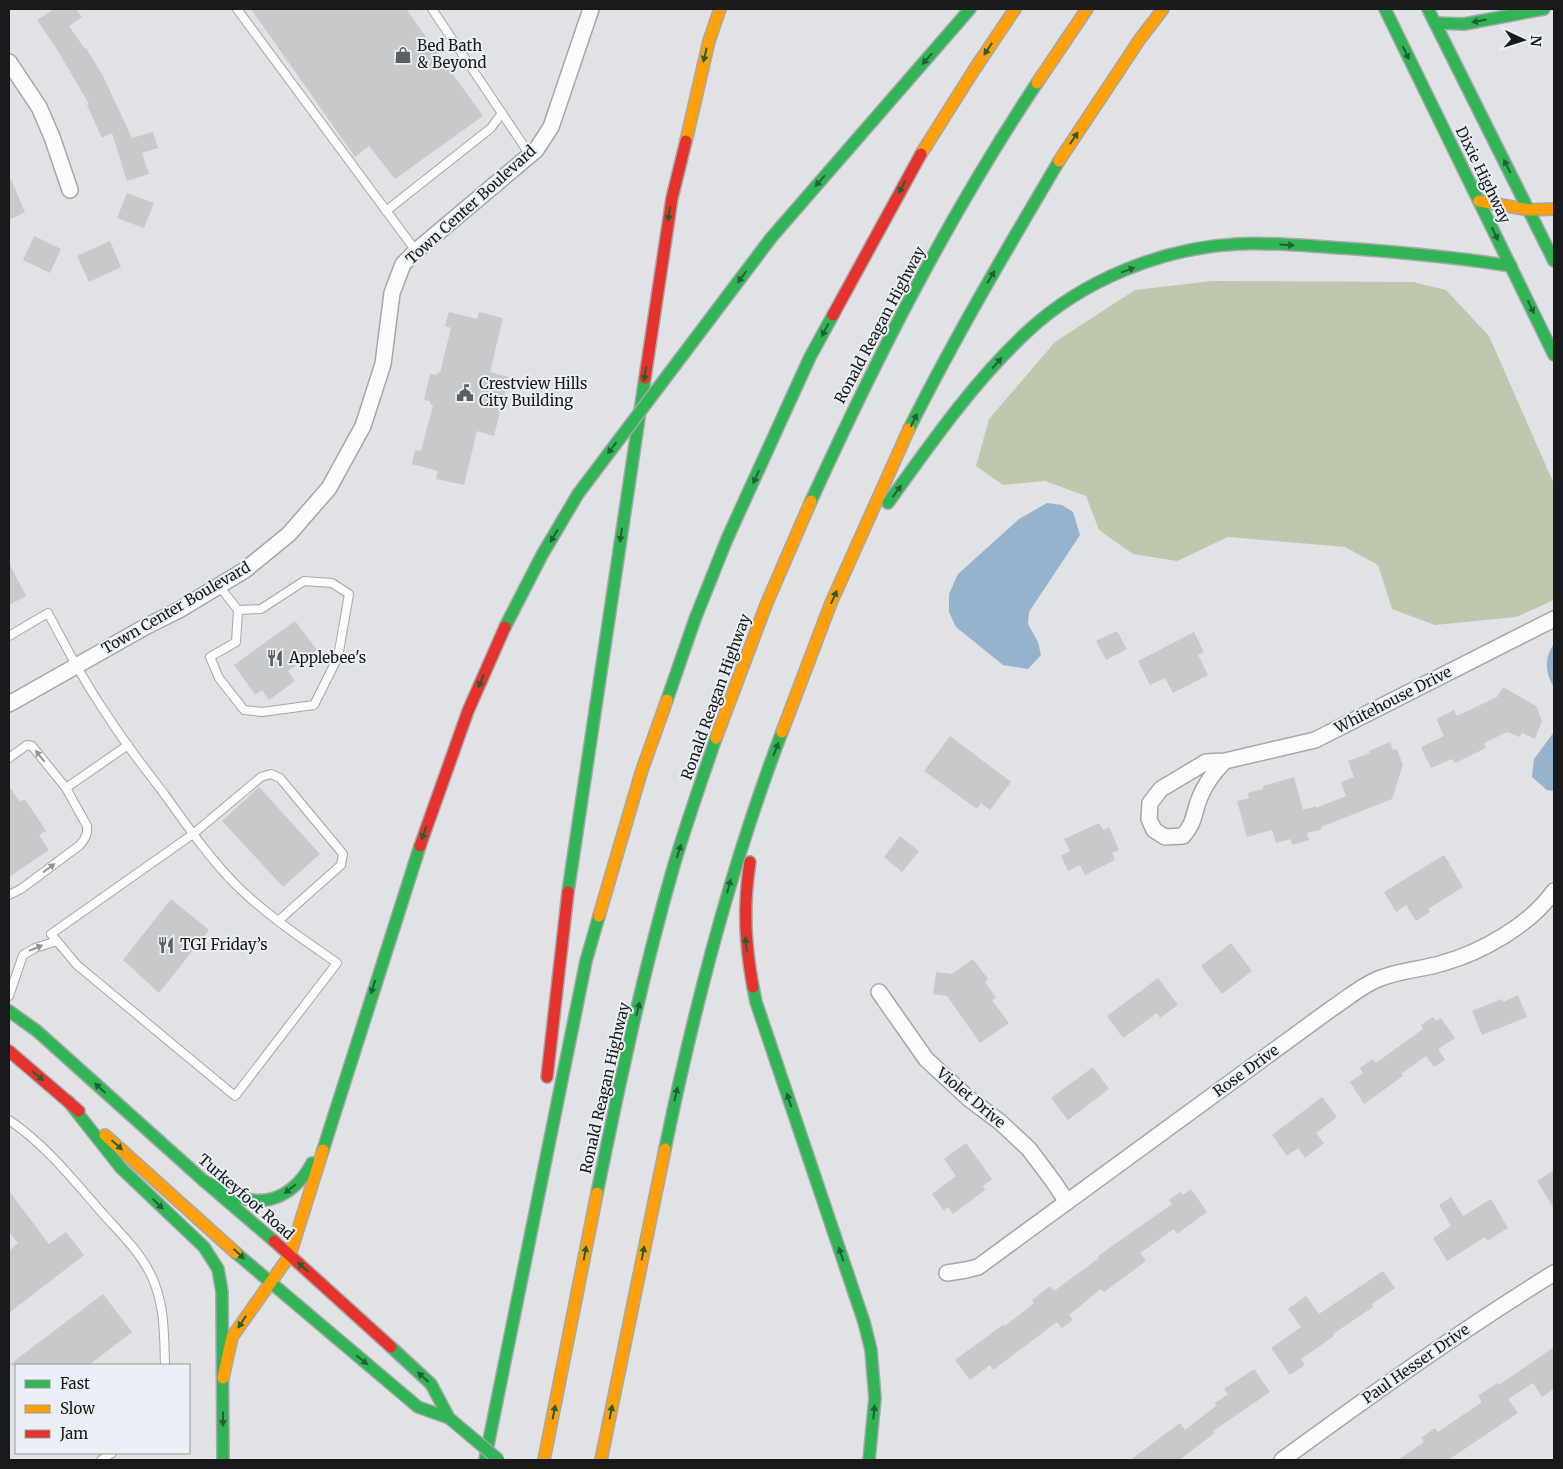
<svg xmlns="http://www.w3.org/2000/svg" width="1563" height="1469" font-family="Merriweather,serif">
<rect width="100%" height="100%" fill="#e0e2e5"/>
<polygon fill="#bec8ae" points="1212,281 1413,282 1446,290 1489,336 1554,484 1554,600 1516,617 1435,625 1392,609 1378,565 1345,547 1228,537 1177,561 1133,554 1099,530 1086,496 1045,481 1003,485 976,466 989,419 1055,342 1135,290"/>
<g fill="#96b2cd">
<polygon points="1047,503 1062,505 1073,512 1080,535 1029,612 1028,624 1038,642 1041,655 1028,669 1003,665 956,627 949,612 949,594 958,574 1019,519"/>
<path d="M1554,644V687C1545,674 1544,657 1554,644Z"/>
<polygon points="1554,732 1554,791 1547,790 1532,777 1534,759"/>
</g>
<g fill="#c7c9cb">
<polygon points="54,9 76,9 82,17 69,26 85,49 86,48 104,78 132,138 153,132 158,148 142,153 149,174 127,181 112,133 102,138 87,105 89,104 56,48 37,20"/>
<polygon points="251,9 406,9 483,116 395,179 369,146 355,157"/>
<polygon points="9,175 25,212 9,220"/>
<polygon points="127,193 154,203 144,228 117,218"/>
<polygon points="34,236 61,249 50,273 23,260"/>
<polygon points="110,241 121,267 89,282 77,256"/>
<polygon points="449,312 477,319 479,312 503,318 490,372 509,377 494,436 477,431 464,485 436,479 438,471 412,464 415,450 421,451 433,405 430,404 430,401 424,400 430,374 437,375 437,372 440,373 451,328 445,326"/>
<polygon points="9,563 26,596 9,605"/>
<polygon points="295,621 317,650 288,671 295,681 269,700 262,690 255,695 234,665"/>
<polygon points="1117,631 1127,649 1106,660 1096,641"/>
<polygon points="1194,632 1204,652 1198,655 1208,675 1173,693 1165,678 1150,685 1138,661"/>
<polygon points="1503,687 1536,706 1542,721 1535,739 1522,733 1520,737 1507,732 1484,743 1486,748 1455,763 1452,759 1431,768 1421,747 1444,736 1436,719 1454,710 1457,716 1497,697"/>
<polygon points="950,736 1011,782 990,810 981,803 977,809 924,771"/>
<polygon points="1390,742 1393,750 1397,749 1403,765 1392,799 1321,827 1322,829 1307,833 1309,840 1292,845 1291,839 1276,843 1272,830 1247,837 1237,801 1249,798 1248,793 1263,789 1263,786 1294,777 1303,810 1316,806 1316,808 1346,796 1341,782 1354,777 1348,761 1370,753 1369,751"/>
<polygon points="9,786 20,802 25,799 46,831 39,835 49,850 9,877"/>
<polygon points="259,787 320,854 283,887 222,821"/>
<polygon points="1099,823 1103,830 1109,827 1119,850 1112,853 1115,860 1085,875 1080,865 1068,871 1061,856 1070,851 1064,839"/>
<polygon points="900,836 919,851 902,872 884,857"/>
<polygon points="1444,855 1463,887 1428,909 1430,912 1416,921 1406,905 1396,912 1384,892"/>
<polygon points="171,899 209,930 159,993 123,960"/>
<polygon points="1231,943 1252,971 1222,994 1201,966"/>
<polygon points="973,959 988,979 985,982 996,998 992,1000 1009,1023 980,1043 947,996 933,994 936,972 952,974"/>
<polygon points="1158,978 1178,1005 1160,1018 1157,1013 1123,1038 1107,1016"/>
<polygon points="1518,995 1527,1017 1482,1035 1472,1011 1502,999 1503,1002"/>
<polygon points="1433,1017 1436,1021 1441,1018 1455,1038 1438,1049 1445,1060 1434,1067 1426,1056 1401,1074 1403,1076 1364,1104 1350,1082 1363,1073 1360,1068 1373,1059 1376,1063 1423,1029 1421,1025"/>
<polygon points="1093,1067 1109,1089 1068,1120 1051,1098"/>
<polygon points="1322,1097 1337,1117 1316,1133 1324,1143 1305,1158 1298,1148 1287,1156 1272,1135"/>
<polygon points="966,1143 992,1179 983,1186 985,1190 953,1214 948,1207 944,1211 932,1194 956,1176 944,1159"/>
<polygon points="1554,1170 1554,1209 1537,1181"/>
<polygon points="1191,1189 1207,1212 1177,1234 1174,1229 1140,1253 1146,1261 1104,1292 1101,1289 1069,1315 1073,1320 1062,1328 1057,1322 993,1370 990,1365 970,1380 955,1360 1004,1324 1005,1326 1034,1303 1032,1300 1050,1286 1054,1291 1099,1258 1098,1256 1172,1204 1169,1200 1180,1192 1183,1195"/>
<polygon points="9,1191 49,1244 66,1232 84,1255 9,1313 9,1251 18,1243 9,1232"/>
<polygon points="1451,1197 1463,1216 1491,1199 1508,1228 1487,1241 1485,1237 1447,1261 1433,1238 1451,1226 1439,1205"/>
<polygon points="1383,1271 1395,1288 1372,1304 1373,1307 1333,1334 1334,1336 1301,1359 1305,1365 1290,1375 1271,1348 1301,1327 1288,1309 1306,1296 1319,1314"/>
<polygon points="103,1294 132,1332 89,1365 9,1365"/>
<polygon points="1554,1347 1554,1389 1542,1397 1533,1383 1508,1399 1518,1413 1448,1460 1398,1460 1424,1442 1421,1438 1435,1428 1438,1432 1482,1402 1478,1396 1497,1383 1499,1385"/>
<polygon points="1254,1369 1270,1392 1213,1431 1215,1433 1179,1460 1130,1460 1180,1423 1185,1430 1216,1406 1215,1403 1228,1394 1224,1389"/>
</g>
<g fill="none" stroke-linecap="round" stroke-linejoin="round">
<g stroke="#a5a7a9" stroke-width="10">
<g id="lane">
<polyline points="237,9 416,251"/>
<polyline points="432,9 530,155"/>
<polyline points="386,211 491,128 502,113"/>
<polyline points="219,586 238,610 261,609 304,581 332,583 349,594 338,657 314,705 262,712 244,710 219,678 210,657 236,642 238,610"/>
<path d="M9,636L48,613C67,649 86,685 109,718C126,745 146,770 165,795C188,827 210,859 238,887C268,916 303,939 337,963L235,1096L77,965L51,934L193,834L261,777L271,774L280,778L343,854L341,865L278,921"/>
<path d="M9,758L27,745L32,746L66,788L87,826C88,834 85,839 80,845L21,889L9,895"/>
<polyline points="66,788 128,745"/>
<polyline points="9,996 23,955 35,948 57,941"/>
<path d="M9,1120C46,1145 75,1182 104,1215C121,1234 140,1252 151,1275C165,1304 164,1334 165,1365"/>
<polyline points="101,1460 112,1453"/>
</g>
</g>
<g stroke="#a5a7a9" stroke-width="18">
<g id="street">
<polyline points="9,62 39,107 52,137 70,190"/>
<polyline points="9,704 145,627 179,610 245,570 289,534 329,488 363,426 383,364 392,293 403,264 416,251 536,150 551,127 591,9"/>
<path d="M1225,761C1214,772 1206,782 1200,797C1193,813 1196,821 1183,836L1165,837L1154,830L1149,819L1150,803L1161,789L1206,762L1225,761L1315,740L1554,619"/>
<polyline points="879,992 926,1059 968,1098 1000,1122 1029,1149 1053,1181 1067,1202"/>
<path d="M947,1273L966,1270L978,1267L1331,1009C1345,1000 1360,987 1376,980C1397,970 1421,970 1443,963C1482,952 1530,925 1554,891"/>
<path d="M1282,1460C1371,1395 1460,1331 1554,1273"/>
</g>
</g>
<g stroke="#a5a7a9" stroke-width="14">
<g id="fast">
<polyline points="1385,9 1554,355"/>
<polyline points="1428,9 1554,261"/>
<polyline points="1435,23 1464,24 1544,9"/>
<polyline points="771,238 970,9"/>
<path d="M909,429C955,337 1007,249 1059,161"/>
<path d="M811,501C877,357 949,215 1037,83"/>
<path d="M888,503C931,443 974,381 1028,331C1083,280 1162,248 1237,244C1272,242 1307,246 1342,248C1399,252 1455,257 1511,266"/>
<polyline points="505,627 542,555 578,494"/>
<polyline points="667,700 695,619 727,539 810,357 833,315"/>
<polyline points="568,892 645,378"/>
<polyline points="753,987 756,1002 864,1322 871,1350 875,1398 869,1460"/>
<polyline points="9,1011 37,1031 204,1181 274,1241"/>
<polyline points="68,1101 121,1168 204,1247 218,1269 222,1292 223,1460"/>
<path d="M665,1149C694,1008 730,868 782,732"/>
<polyline points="323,1150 420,846"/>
<path d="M204,1181C215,1186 224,1193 235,1196C269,1209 296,1193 312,1163"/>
<path d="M597,1193C619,1086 642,977 672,872C685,827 701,782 716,738"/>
<polyline points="236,1253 418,1407 449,1418"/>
<polyline points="391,1347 431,1384 449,1418"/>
<polyline points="485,1460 586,961 599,916"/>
</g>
</g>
<g stroke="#a5a7a9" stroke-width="14">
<g id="slow">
<polyline points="1037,83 1087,9"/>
<polyline points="686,141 709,41 720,9"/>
<polyline points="921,154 974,70 1015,9"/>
<polyline points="1059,161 1140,39 1163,9"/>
<polyline points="1479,201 1529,210 1554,209"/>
<polyline points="782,732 831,603 909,429"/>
<polyline points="716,738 766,605 811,501"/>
<polyline points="599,916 641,773 667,700"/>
<polyline points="105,1135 236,1253"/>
<polyline points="223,1378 232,1337 290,1255 323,1150"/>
<polyline points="544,1460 597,1193"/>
<polyline points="601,1460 665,1149"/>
</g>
</g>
<g stroke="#a5a7a9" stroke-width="14">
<g id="jam">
<polyline points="833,315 921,154"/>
<polyline points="645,378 672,198 686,141"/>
<polyline points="420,846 468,711 505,627"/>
<path d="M750,862C743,906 745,943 753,987"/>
<polyline points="9,1051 79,1111"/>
<polyline points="547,1077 568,892"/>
<polyline points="274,1241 391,1347"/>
</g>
</g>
<use href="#lane" stroke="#fafbfb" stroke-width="8"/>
<use href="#street" stroke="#fafbfb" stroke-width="15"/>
<use href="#fast" stroke="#30b455" stroke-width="11"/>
<use href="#slow" stroke="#ff9f0a" stroke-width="11"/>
<use href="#jam" stroke="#e5322d" stroke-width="11"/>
<g stroke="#a5a7a9" stroke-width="14" stroke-linecap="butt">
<g id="fast-bridge">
<polyline points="578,494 771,238"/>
<polyline points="449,1418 499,1460"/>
</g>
</g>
<use href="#fast-bridge" stroke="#30b455" stroke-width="11"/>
</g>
<defs><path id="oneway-solid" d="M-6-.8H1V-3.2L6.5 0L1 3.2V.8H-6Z" transform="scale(1.25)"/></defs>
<g fill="#225f35">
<use href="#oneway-solid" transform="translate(1479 21) rotate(169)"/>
<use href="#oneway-solid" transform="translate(988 49) rotate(124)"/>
<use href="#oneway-solid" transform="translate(1406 53) rotate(64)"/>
<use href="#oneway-solid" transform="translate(705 55) rotate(103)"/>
<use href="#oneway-solid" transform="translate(927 59) rotate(131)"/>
<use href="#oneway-solid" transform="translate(1074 138) rotate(-57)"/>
<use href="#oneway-solid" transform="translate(1507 166) rotate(-117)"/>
<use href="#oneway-solid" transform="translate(820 181) rotate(131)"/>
<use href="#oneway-solid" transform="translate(902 187) rotate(118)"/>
<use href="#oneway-solid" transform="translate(669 214) rotate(98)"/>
<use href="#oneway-solid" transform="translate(1495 234) rotate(64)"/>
<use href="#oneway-solid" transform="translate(1287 245) rotate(4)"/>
<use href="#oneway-solid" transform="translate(1128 270) rotate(-20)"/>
<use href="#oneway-solid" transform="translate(742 277) rotate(127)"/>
<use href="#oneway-solid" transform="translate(991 277) rotate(-59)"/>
<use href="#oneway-solid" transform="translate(1531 307) rotate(64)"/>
<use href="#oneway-solid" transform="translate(825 330) rotate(118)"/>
<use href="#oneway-solid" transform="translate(997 363) rotate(-49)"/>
<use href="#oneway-solid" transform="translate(645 374) rotate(98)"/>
<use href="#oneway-solid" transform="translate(914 420) rotate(-64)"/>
<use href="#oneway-solid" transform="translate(612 448) rotate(127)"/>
<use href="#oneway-solid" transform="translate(756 477) rotate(114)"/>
<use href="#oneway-solid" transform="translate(897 491) rotate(-54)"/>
<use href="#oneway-solid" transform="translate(621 535) rotate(98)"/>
<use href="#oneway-solid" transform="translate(554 536) rotate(121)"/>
<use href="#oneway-solid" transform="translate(834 597) rotate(-66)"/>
<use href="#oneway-solid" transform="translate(481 681) rotate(113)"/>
<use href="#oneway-solid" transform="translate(776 749) rotate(-69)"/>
<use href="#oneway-solid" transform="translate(424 833) rotate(110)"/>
<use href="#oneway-solid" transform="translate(679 851) rotate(-73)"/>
<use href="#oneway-solid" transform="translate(729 886) rotate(-75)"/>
<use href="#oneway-solid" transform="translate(746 944) rotate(-96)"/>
<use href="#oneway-solid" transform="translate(373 987) rotate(108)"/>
<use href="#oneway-solid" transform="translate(638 1009) rotate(-76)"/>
<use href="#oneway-solid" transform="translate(38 1076) rotate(40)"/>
<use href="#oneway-solid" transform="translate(100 1088) rotate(-138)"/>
<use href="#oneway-solid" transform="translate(676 1094) rotate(-77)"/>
<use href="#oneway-solid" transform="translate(789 1100) rotate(-109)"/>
<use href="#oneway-solid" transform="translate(117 1145) rotate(42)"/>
<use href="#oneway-solid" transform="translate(290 1189) rotate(141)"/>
<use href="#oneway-solid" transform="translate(158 1204) rotate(44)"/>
<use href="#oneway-solid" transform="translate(585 1253) rotate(-79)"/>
<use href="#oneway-solid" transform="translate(643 1253) rotate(-79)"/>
<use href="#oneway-solid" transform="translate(239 1254) rotate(43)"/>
<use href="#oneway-solid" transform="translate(841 1254) rotate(-109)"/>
<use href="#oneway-solid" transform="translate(303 1267) rotate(-138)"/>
<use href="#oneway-solid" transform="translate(242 1322) rotate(123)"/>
<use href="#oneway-solid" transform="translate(362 1360) rotate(40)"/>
<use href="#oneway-solid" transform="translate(423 1377) rotate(-138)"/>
<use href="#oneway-solid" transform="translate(554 1412) rotate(-79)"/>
<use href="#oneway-solid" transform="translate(611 1412) rotate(-79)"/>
<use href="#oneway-solid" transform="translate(874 1412) rotate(-84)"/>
<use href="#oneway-solid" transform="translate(223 1419) rotate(90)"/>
</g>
<g fill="#949596">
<use href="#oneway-solid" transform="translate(40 756) rotate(-129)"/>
<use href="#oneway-solid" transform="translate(49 868) rotate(-36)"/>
<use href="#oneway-solid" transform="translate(36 948) rotate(-23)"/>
</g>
<defs>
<g id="shop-bare" transform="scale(1.35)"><path d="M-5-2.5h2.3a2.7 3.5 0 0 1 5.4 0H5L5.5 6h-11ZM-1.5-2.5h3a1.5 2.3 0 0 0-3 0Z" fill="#5d5f62" stroke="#eaf0f5" stroke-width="2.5" paint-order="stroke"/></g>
<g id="civic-bare" transform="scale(1.35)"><path d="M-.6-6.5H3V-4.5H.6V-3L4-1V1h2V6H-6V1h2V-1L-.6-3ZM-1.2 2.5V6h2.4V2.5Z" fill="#5d5f62" stroke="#eaf0f5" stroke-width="2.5" paint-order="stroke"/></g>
<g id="restaurant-bare" transform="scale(1.35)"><path d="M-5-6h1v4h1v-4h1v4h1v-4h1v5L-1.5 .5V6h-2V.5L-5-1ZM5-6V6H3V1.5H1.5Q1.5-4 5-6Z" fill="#5d5f62" stroke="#eaf0f5" stroke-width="2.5" paint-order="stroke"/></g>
</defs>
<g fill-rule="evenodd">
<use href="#shop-bare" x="403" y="55"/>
<use href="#civic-bare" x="465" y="393"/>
<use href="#restaurant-bare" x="275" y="658"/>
<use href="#restaurant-bare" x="166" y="945"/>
</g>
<g text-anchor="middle" stroke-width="4" stroke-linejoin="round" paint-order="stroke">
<g font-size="15" fill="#17191b" stroke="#eaf0f5" text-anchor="start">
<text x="417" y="51">Bed Bath<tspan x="417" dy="17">&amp; Beyond</tspan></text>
<text x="479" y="389">Crestview Hills<tspan x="479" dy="17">City Building</tspan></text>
<text x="289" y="663">Applebee's</text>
<text x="180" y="950">TGI Friday’s</text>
</g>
<g font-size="15" fill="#17191b" stroke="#eaf0f5">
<text transform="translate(1483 175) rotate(64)" y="5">Dixie Highway</text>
<text transform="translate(471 205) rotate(-42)" y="5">Town Center Boulevard</text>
<text transform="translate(880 325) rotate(-62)" y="5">Ronald Reagan Highway</text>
<text transform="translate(176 608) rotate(-30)" y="5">Town Center Boulevard</text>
<text transform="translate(716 697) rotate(-70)" y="5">Ronald Reagan Highway</text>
<text transform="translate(1393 700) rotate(-27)" y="5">Whitehouse Drive</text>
<text transform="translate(1246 1071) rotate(-36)" y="5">Rose Drive</text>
<text transform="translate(605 1088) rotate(-77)" y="5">Ronald Reagan Highway</text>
<text transform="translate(971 1098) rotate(40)" y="5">Violet Drive</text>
<text transform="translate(246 1197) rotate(41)" y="5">Turkeyfoot Road</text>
<text transform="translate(1416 1364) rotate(-35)" y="5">Paul Hesser Drive</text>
</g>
</g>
<rect width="1563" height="1469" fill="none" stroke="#17191b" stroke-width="20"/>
<rect x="15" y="1364" width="175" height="90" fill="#eaf0f5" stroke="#969a9e"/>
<rect x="25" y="1380" width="25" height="8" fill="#30b455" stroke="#969a9e"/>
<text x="60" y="1389" font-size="15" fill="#17191b">Fast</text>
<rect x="25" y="1405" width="25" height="8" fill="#ff9f0a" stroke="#969a9e"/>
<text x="60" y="1414" font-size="15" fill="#17191b">Slow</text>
<rect x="25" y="1430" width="25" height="8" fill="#e5322d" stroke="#969a9e"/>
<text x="60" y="1439" font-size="15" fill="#17191b">Jam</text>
<g transform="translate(1523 40) rotate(94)" stroke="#eaf0f5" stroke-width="4" paint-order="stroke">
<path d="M0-4L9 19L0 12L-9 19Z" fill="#17191b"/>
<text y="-8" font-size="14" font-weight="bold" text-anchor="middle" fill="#17191b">N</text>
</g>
</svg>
